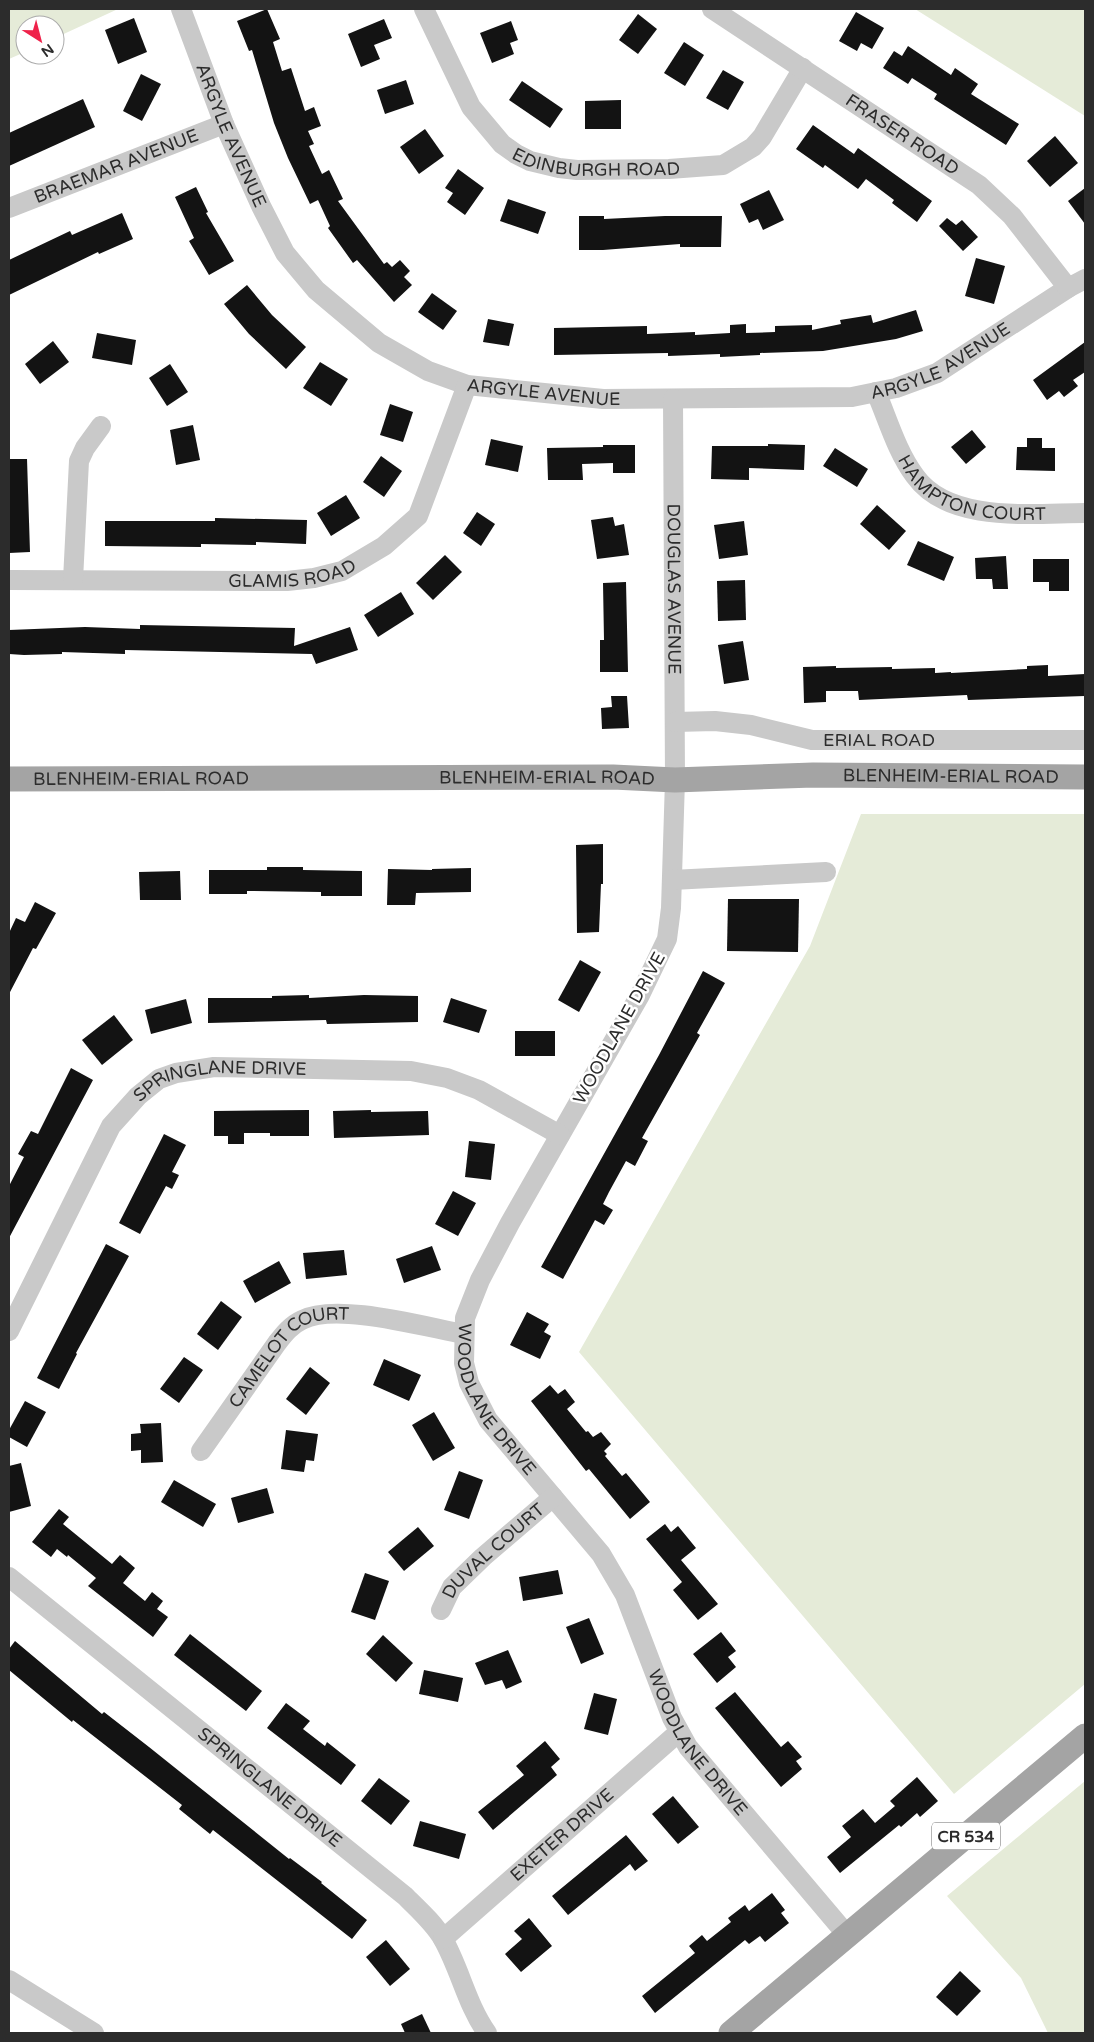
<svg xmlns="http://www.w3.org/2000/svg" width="1094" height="2042" font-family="'Varela Round',sans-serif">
<rect width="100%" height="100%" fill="#fff"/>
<g fill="#e5ebd8">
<polygon points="9,9 118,9 55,38 55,25 25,25 25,52 9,59"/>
<polygon points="915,9 1085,9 1085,116"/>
<polygon points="861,814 1085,814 1085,1684 954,1794 579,1352 810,946"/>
<polygon points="1085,1781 1085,2033 1048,2033 1021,1978 947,1896"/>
</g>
<g fill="#131313">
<polygon points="267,9 280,39 273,42 282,71 291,68 305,111 314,107 321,126 308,131 314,144 309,146 322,174 329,170 343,199 338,201 384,264 387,262 392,267 400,260 410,271 404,277 412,285 394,302 357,260 353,263 328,228 330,226 318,200 310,204 288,158 274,123 252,50 249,51 237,21"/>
<polygon points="856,12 884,28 872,49 861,43 857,51 839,41"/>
<polygon points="638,14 657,29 638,54 619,40"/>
<polygon points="134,18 147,52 118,64 105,30"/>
<polygon points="384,19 392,38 374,45 380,59 361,67 348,34"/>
<polygon points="511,21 518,40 510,43 514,54 492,63 480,33"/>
<polygon points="684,42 704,55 685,86 664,73"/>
<polygon points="908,46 951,75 955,68 978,84 971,94 1019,124 1006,145 934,99 937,94 912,78 908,84 883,68 894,51 902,56"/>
<polygon points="723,70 744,82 728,110 706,98"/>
<polygon points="141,74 161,84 142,121 123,111"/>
<polygon points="406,80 414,104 385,114 377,90"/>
<polygon points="522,81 563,109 550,128 509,100"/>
<polygon points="83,99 95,127 9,166 9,133"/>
<polygon points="621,100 621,129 585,129 585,101"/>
<polygon points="813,125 854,154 858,148 932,201 917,222 892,203 894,200 866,179 858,189 825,165 823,168 796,149"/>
<polygon points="425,129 444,156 419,174 400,147"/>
<polygon points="1055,136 1078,163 1050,187 1027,161"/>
<polygon points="458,169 484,188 465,215 447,202 453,193 445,188"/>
<polygon points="196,187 208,212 206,213 234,261 209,275 189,241 194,238 175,197"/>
<polygon points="1085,188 1085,224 1068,201"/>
<polygon points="769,190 784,220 763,230 758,219 749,223 740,204"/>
<polygon points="508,199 546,212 538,234 500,221"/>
<polygon points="122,213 133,239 99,254 98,252 9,295 9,260 70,231 72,235"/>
<polygon points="579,216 604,216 604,219 665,216 722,216 721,247 680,247 680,244 603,250 579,250"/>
<polygon points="947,218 956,225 962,220 978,237 963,251 939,226"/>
<polygon points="976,258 1005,266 994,304 965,296"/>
<polygon points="247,285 272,315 306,347 286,369 249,334 224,304"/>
<polygon points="432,293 457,311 443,330 418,312"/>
<polygon points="916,310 923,331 896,339 823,351 760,353 760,355 720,357 720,354 668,356 668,353 554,355 554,328 647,326 647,334 695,332 695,335 730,333 730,325 746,324 746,333 775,332 775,326 812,325 812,330 841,324 840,320 871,315 873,323"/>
<polygon points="488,319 514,324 509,346 483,342"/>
<polygon points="97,333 136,340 132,365 92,358"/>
<polygon points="53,341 69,362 40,384 25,364"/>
<polygon points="1085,342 1085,372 1073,380 1078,386 1064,397 1059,391 1047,400 1033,380"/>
<polygon points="320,362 348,379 331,406 303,388"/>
<polygon points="170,364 188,392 167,406 149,378"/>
<polygon points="390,404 413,412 403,442 380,435"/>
<polygon points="193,425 200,460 176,465 170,430"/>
<polygon points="972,430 986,447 966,464 951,447"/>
<polygon points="1027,438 1042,438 1042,448 1055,448 1055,471 1016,470 1017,447 1027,447"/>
<polygon points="491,439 523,446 518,472 485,465"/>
<polygon points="768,444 805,445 804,470 749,468 749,480 711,479 712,446 768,446"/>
<polygon points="603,445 635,445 635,473 613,473 613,463 582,464 583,480 548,480 547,448 603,447"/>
<polygon points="835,448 868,469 857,487 823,466"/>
<polygon points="381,456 402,471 384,497 363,482"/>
<polygon points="9,459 27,459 30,552 9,553"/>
<polygon points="346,495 360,518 331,536 317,513"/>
<polygon points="877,505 906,531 889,550 860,524"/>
<polygon points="477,512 495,524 481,546 463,533"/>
<polygon points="613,517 615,526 624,524 629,555 597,559 591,520"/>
<polygon points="215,518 307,520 306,544 256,542 256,545 201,544 201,547 105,546 105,521 215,521"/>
<polygon points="744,521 748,555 719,559 714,525"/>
<polygon points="918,541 954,557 944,581 907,565"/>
<polygon points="445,555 462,572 433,600 416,583"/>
<polygon points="1006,556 1008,589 993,589 992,579 976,579 975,558"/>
<polygon points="1033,559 1069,559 1069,591 1049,591 1049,582 1033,582"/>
<polygon points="745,580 746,620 718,621 717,581"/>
<polygon points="626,582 628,672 600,672 600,640 604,640 603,583"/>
<polygon points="401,592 414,614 378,637 364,615"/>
<polygon points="140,625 295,628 294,646 350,627 358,650 316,664 312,654 125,650 125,654 62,652 62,654 24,655 9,654 9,630 85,627 140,629"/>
<polygon points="743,641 749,680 724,684 718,645"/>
<polygon points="1048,665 1048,676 1085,674 1085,696 968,700 967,695 859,700 858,691 826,691 826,702 804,703 803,667 836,666 836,668 892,667 892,669 935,668 935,673 951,672 951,673 1027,669 1027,666"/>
<polygon points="611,696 627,696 629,728 602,729 601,708 612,707"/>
<polygon points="603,844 603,884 601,884 599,932 577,933 576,845"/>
<polygon points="267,867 303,867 303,870 362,871 362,896 321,896 321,892 247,891 247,894 209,894 209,870 267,870"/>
<polygon points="471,868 471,892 416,893 415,905 387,905 388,869 432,870 432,869"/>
<polygon points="180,871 181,900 140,900 139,872"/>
<polygon points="728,899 799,899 798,952 727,951"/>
<polygon points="35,902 56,913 36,949 33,948 9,994 9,933 16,918 25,922"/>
<polygon points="580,960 601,972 579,1012 558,1000"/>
<polygon points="703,971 725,983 697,1033 700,1035 642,1138 648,1141 635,1166 626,1161 609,1192 603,1204 613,1210 604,1225 595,1220 563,1279 541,1267 659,1055"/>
<polygon points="309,995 309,998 364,995 418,996 418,1022 327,1024 326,1020 208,1023 208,998 272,998 272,996"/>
<polygon points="451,998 487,1010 479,1033 443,1022"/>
<polygon points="186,999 192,1023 151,1034 145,1010"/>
<polygon points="114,1015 133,1040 102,1065 82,1040"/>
<rect x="515" y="1031" width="40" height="25"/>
<polygon points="71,1068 93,1080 9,1238 9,1186 24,1157 18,1154 31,1131 38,1134"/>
<polygon points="309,1110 309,1136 270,1136 270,1133 244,1133 244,1144 228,1144 228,1136 214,1136 214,1111"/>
<polygon points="371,1110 371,1112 428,1111 429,1135 334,1138 333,1111"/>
<polygon points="164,1134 186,1145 172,1172 179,1175 172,1189 166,1186 140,1234 119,1223"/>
<polygon points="469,1141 495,1144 491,1180 465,1177"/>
<polygon points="453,1191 476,1203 458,1236 435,1224"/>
<polygon points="106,1244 129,1256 76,1353 77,1354 59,1389 37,1378"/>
<polygon points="432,1246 441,1270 404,1283 396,1259"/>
<polygon points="344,1250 347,1275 306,1279 303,1253"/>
<polygon points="279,1261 291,1283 255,1303 243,1281"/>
<polygon points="221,1301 242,1317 218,1350 197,1334"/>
<polygon points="527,1312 549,1324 544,1332 551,1336 540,1359 510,1345"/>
<polygon points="184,1357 203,1370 179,1403 160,1389"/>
<polygon points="384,1359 421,1375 409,1401 373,1385"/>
<polygon points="310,1367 330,1383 306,1415 286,1399"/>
<polygon points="550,1385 558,1394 565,1389 575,1402 567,1409 586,1432 588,1431 593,1437 601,1432 611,1444 604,1451 607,1454 605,1456 622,1476 626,1473 650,1502 630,1519 589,1469 586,1471 531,1401"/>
<polygon points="25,1401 46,1412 27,1447 9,1437 9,1430"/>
<polygon points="434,1412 455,1448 433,1461 412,1425"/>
<polygon points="161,1423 163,1462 141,1463 141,1450 131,1451 131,1434 141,1433 140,1424"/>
<polygon points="286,1430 318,1434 314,1461 306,1460 304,1472 281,1469"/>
<polygon points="21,1463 31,1506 9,1512 9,1466"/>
<polygon points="459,1471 483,1480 469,1519 444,1510"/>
<polygon points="174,1480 216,1504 203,1527 161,1502"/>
<polygon points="267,1488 274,1513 238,1523 231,1498"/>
<polygon points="59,1509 69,1517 63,1524 112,1564 120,1555 135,1568 123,1583 145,1601 152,1592 163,1601 157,1609 168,1617 153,1637 88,1586 96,1578 68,1555 67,1557 57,1549 51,1557 32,1542"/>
<polygon points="665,1524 671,1532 678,1526 696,1548 681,1560 718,1604 698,1620 673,1590 682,1582 646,1539"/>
<polygon points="418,1527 434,1546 404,1571 388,1552"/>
<polygon points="558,1570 563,1594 523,1601 519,1577"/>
<polygon points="365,1573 389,1581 375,1620 351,1612"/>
<polygon points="589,1618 604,1654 581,1664 566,1627"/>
<polygon points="721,1632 736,1651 728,1657 736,1667 717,1683 693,1654"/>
<polygon points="190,1634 262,1691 246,1711 174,1655"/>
<polygon points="383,1635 413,1663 396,1682 366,1654"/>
<polygon points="15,1641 102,1714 104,1712 149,1747 289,1859 290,1858 322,1882 321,1883 367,1920 352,1939 213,1830 210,1834 179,1809 182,1805 73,1720 72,1722 9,1670 9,1649"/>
<polygon points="508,1650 522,1682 506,1689 502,1680 485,1685 475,1663"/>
<polygon points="424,1670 463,1678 458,1702 419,1694"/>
<polygon points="735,1692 781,1747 788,1741 802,1757 796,1761 802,1769 781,1787 715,1708"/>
<polygon points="594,1693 617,1699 608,1735 584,1729"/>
<polygon points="286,1703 310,1721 303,1729 325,1746 327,1742 356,1765 341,1785 267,1728"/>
<polygon points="545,1741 560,1759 551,1767 557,1775 493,1830 478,1812 524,1775 516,1766"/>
<polygon points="917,1777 938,1801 920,1817 917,1813 901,1827 899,1825 840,1873 827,1857 851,1837 842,1826 863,1809 875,1823 895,1806 890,1801"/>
<polygon points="379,1778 410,1801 391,1825 361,1801"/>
<polygon points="673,1796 699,1827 678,1844 652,1814"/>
<polygon points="420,1821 466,1834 459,1859 413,1846"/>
<polygon points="626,1835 648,1861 635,1871 630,1864 568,1915 552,1896"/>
<polygon points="772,1893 785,1910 781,1913 789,1923 765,1942 760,1936 749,1944 745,1940 655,2013 642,1996 695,1953 689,1946 702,1935 707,1941 731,1922 728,1918 745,1905 749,1911"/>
<polygon points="529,1918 552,1946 521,1972 505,1954 522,1939 514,1931"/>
<polygon points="386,1940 410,1969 390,1986 366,1957"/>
<polygon points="960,1971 981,1991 957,2016 936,1997"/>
<polygon points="422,2014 431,2033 405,2033 401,2024"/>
</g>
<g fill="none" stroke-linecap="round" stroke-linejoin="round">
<g stroke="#c9c9c9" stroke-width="20">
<path id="s1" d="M181,9L224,124L261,206L285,253L316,290L379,343L428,371L467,385L603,399L852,397L896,388L937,373L1068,288L1085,279"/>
<path id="s2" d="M424,9L471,107L502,144L516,154L530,161L559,168L577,170L669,169L723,165L753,147L762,137L803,68"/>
<path id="s3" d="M712,9L979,185L1012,216L1068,288"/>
<path id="s4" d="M9,208L224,124"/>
<path id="s5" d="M876,392C888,420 897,452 915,476C949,524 1034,513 1085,513"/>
<path id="s6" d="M673,399L675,780L671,908L667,939L640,995L510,1223L480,1280L465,1318L464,1363L469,1383L488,1420L601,1554L625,1595L672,1718L688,1747L847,1935"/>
<path id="s7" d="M9,580L287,581L314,578L342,571L384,546L418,516L467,385"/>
<polyline points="73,580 79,461 85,448 101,426"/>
<path id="s8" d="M675,722L715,721L751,725L812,740H1085"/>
<polyline points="672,880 826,872"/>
<path id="s9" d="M9,1331L111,1126L138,1096L159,1079L176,1073L214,1067L411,1071L447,1078L479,1090L560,1135"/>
<path id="s10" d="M201,1451L277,1343C284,1334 291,1325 302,1320C336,1302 425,1327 464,1334"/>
<path id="s11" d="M9,1577L405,1896C418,1909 434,1923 443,1939C460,1969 467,2005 487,2033"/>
<path id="s12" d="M441,1610L452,1587L483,1557L553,1497"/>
<path id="s13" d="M443,1939L679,1732"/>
<polyline points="9,1980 94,2033"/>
</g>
<g stroke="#a4a4a4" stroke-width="25">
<path id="s14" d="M9,779L613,777L675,780L813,775L1085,777"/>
<polyline points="731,2033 1085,1736"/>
</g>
</g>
<g text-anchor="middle" stroke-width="5" stroke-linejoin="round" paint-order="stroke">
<rect fill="#fff" stroke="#6b6b6b" stroke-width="1" x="932" y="1822.5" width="68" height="27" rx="4"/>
<g font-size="16" font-weight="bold" fill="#2c2c2c">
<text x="966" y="1842">CR 534</text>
</g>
<g font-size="18" fill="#2c2c2c" stroke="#fff">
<text dy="6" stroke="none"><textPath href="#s3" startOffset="228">FRASER ROAD</textPath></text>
<text dy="6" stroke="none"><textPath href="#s1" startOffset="136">ARGYLE AVENUE</textPath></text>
<text dy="6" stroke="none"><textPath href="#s2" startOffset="256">EDINBURGH ROAD</textPath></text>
<text dy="6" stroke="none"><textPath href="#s4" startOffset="115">BRAEMAR AVENUE</textPath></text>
<text dy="6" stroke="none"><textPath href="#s1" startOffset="976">ARGYLE AVENUE</textPath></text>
<text dy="6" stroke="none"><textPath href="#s1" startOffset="571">ARGYLE AVENUE</textPath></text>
<text dy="6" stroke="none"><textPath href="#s5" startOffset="152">HAMPTON COURT</textPath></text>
<text dy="6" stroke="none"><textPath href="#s7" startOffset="284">GLAMIS ROAD</textPath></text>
<text dy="6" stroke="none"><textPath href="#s6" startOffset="190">DOUGLAS AVENUE</textPath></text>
<text dy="6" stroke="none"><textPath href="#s8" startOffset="206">ERIAL ROAD</textPath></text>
<text dy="6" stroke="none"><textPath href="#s14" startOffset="942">BLENHEIM-ERIAL ROAD</textPath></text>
<text dy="6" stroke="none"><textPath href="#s14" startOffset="132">BLENHEIM-ERIAL ROAD</textPath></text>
<text dy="6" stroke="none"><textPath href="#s14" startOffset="538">BLENHEIM-ERIAL ROAD</textPath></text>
<text transform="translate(619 1028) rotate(-61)" y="6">WOODLANE DRIVE</text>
<text dy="6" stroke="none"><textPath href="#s9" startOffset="356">SPRINGLANE DRIVE</textPath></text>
<text dy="6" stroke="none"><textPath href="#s10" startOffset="135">CAMELOT COURT</textPath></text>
<text dy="6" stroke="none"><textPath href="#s6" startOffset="1061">WOODLANE DRIVE</textPath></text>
<text dy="6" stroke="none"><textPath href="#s12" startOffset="80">DUVAL COURT</textPath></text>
<text dy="6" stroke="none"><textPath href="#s6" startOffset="1466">WOODLANE DRIVE</textPath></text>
<text dy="6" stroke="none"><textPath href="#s11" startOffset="335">SPRINGLANE DRIVE</textPath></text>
<text dy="6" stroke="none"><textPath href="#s13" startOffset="158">EXETER DRIVE</textPath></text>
</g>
</g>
<rect width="1094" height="2042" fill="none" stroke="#2c2c2c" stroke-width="20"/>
<g transform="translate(40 40) rotate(144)"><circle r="24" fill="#ffffff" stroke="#ababab"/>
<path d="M0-4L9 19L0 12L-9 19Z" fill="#ef224a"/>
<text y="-8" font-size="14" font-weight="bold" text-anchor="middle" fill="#2c2c2c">N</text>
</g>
</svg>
